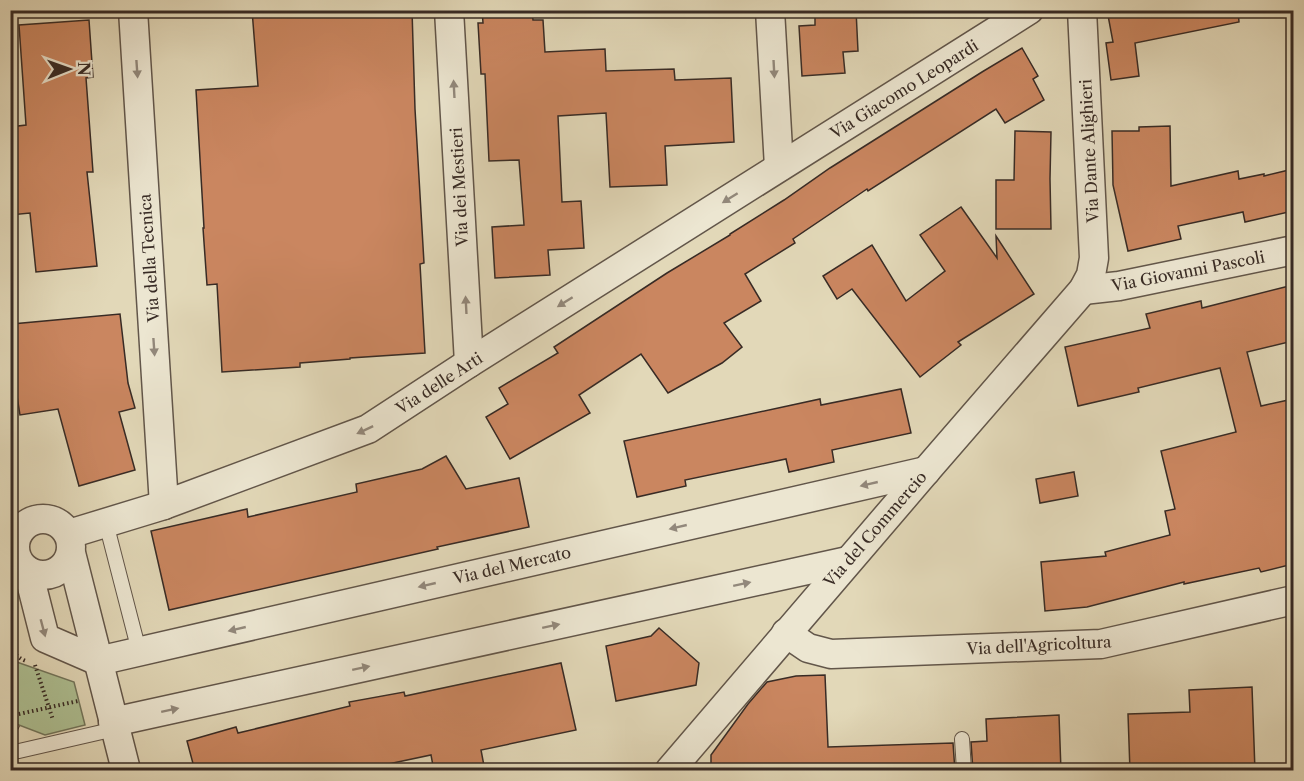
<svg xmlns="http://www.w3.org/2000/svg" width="1304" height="781" font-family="'Libre Caslon Text',serif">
<rect width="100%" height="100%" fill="#e2d8b8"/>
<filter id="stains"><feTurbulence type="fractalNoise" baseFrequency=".00333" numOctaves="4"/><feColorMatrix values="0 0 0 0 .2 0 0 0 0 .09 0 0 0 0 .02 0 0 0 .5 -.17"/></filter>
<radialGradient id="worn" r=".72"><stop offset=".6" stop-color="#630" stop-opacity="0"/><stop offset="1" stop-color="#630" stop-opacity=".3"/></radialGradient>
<polygon fill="#aec093" stroke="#73765c" stroke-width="1.5" points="11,660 74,682 85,725 45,735 11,722"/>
<g fill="#ca8660" stroke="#382b25" stroke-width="1.5">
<polygon points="252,10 412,10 415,109 424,263 420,264 425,353 350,358 350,359 300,363 300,367 222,372 217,284 207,285 203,228 204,228 196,90 258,86"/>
<polygon points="482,10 532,10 533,20 543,20 545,52 605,49 606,71 674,69 675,80 731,78 734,142 665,146 667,185 610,187 606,113 558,116 562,202 581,201 584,248 548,250 550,275 495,278 492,227 524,225 519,160 489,161 485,74 481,74 478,23 483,23"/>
<polygon points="815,10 856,10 858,51 843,52 845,73 802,76 799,26 815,25"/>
<polygon points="1107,10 1238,10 1239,22 1135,43 1139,76 1111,80 1106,43 1113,42"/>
<polygon points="89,20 93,77 86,78 93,172 87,172 97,266 36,272 30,213 10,215 10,127 26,125 19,25"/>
<polygon points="1022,48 1038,76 1033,79 1044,100 1005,123 996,109 868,191 867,189 793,239 795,243 745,274 761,301 724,323 742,347 722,363 668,393 641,354 579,395 590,413 510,459 486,417 508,404 499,388 558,353 554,347 667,273 730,235 730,234 784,200 830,168 982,72"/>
<polygon points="1170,126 1171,186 1238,171 1239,179 1264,174 1264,176 1293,169 1293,211 1245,222 1243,212 1178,226 1181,239 1128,251 1113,185 1112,131 1139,131 1139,127"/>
<polygon points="1015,131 1051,132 1050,179 1051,229 996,229 996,180 1014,180"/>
<polygon points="961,207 997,258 996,236 1034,294 958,342 961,345 920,377 852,289 837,299 823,276 872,245 906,301 945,271 920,235"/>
<polygon points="1293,285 1293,341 1247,352 1261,406 1293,399 1293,564 1261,572 1259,568 1184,584 1184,582 1087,607 1045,611 1041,562 1106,556 1105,552 1170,535 1165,511 1175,509 1161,451 1236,432 1220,368 1138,388 1139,392 1078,406 1065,347 1150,328 1146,314 1201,301 1202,308"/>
<polygon points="120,314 128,383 135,408 119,412 135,470 79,486 58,409 20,415 11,358 16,357 12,324"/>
<polygon points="901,389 911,433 832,450 834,462 789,472 786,459 685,480 686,486 637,497 624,441 820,399 821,405"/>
<polygon points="446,456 466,489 519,478 529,527 437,547 438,549 169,610 151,531 247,509 248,517 357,492 356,484 422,469"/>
<polygon points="1074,472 1078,496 1040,503 1036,479"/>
<polygon points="659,628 699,663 696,685 616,701 606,646 651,636"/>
<polygon points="561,663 576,730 481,750 485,771 434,771 431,755 355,771 195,771 187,741 236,727 238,733 350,706 349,702 404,692 405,696"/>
<polygon points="825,675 828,747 953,743 955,771 711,771 711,755 748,704 767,682 796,676"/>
<polygon points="1252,687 1255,771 1130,771 1128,714 1190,712 1189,690"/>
<polygon points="1059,715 1061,771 973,771 971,742 987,741 986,719"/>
</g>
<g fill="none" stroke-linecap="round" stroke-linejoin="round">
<g stroke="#62564a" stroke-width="16">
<g id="service">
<polyline points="106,523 139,651"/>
<polyline points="962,739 964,770"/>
<polyline points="19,751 115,729"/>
</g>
</g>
<g stroke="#62564a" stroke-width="31">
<g id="minor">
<polyline points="133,10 164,505"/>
<polyline points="449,10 469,363"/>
<polyline points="770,10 779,167"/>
<polyline points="1083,290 1119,286 1294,250"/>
<circle cx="43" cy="547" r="28"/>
<polyline points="69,534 164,505 368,429 469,363 1029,10"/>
<polyline points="71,553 126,770"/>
<polyline points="28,571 45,638 98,661"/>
<polyline points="786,633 808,648 831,654 1101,644 1294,600"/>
<polyline points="98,661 926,471"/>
<polyline points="113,722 848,561"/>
<polyline points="670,770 926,471 1083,290 1091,275 1094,258 1082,10"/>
</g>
</g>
<g stroke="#382b25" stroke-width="4" stroke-dasharray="1.5 3" stroke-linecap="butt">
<path d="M10,643C13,652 17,658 26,661"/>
<polyline points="35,665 53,720"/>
<polyline points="10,716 78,701"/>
<polyline points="10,724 19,728"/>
</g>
<use href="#service" stroke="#ece6d1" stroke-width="14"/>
<use href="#minor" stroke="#ece6d1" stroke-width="28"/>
</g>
<defs><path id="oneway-solid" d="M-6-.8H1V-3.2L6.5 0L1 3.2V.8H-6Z" transform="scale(1.5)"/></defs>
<g fill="#92887b">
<use href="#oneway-solid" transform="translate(137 69) rotate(86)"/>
<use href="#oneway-solid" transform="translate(774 69) rotate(87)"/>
<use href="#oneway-solid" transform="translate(454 89) rotate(-93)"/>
<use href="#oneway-solid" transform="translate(730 198) rotate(148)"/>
<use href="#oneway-solid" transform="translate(565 302) rotate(148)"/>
<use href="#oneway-solid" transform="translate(466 305) rotate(-93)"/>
<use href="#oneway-solid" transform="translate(154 347) rotate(86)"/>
<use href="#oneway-solid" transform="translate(365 430) rotate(155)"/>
<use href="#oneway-solid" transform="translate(869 484) rotate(167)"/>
<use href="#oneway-solid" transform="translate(678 527) rotate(167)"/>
<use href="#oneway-solid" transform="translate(742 584) rotate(-12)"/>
<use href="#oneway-solid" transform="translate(427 585) rotate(167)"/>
<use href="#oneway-solid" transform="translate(551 626) rotate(-12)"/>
<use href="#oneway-solid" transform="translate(43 628) rotate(75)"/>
<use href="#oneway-solid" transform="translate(237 629) rotate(167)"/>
<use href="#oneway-solid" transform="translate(361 668) rotate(-12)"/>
<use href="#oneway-solid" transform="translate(170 710) rotate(-12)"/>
</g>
<g text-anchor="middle" stroke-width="6" stroke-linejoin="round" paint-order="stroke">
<g font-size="16" fill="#382b25" stroke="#ece6d1">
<text transform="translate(904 89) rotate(-32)" y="6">Via Giacomo Leopardi</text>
<text transform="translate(1089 151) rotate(-93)" y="6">Via Dante Alighieri</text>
<text transform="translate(459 187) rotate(-93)" y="6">Via dei Mestieri</text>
<text transform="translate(149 258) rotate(-94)" y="6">Via della Tecnica</text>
<text transform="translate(1188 271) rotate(-11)" y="6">Via Giovanni Pascoli</text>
<text transform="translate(439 383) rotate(-33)" y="6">Via delle Arti</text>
<text transform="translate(875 529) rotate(-49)" y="6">Via del Commercio</text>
<text transform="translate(512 565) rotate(-13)" y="6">Via del Mercato</text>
<text transform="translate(1039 645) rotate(-3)" y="6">Via dell'Agricoltura</text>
</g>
</g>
<rect width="1304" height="781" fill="none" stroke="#e2d8b8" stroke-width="36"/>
<rect x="12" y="12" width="1280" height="757" fill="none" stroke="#382b25" stroke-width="3"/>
<rect x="18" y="18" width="1268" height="745" fill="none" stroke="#382b25" stroke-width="1.5"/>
<g transform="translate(69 69) rotate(89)" stroke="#ece6d1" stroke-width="4.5" paint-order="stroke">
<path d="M0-4.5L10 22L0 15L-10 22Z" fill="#382b25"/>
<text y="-9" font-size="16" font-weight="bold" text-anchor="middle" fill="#382b25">N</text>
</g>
<rect width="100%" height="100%" filter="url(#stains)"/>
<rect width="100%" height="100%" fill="url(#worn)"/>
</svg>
